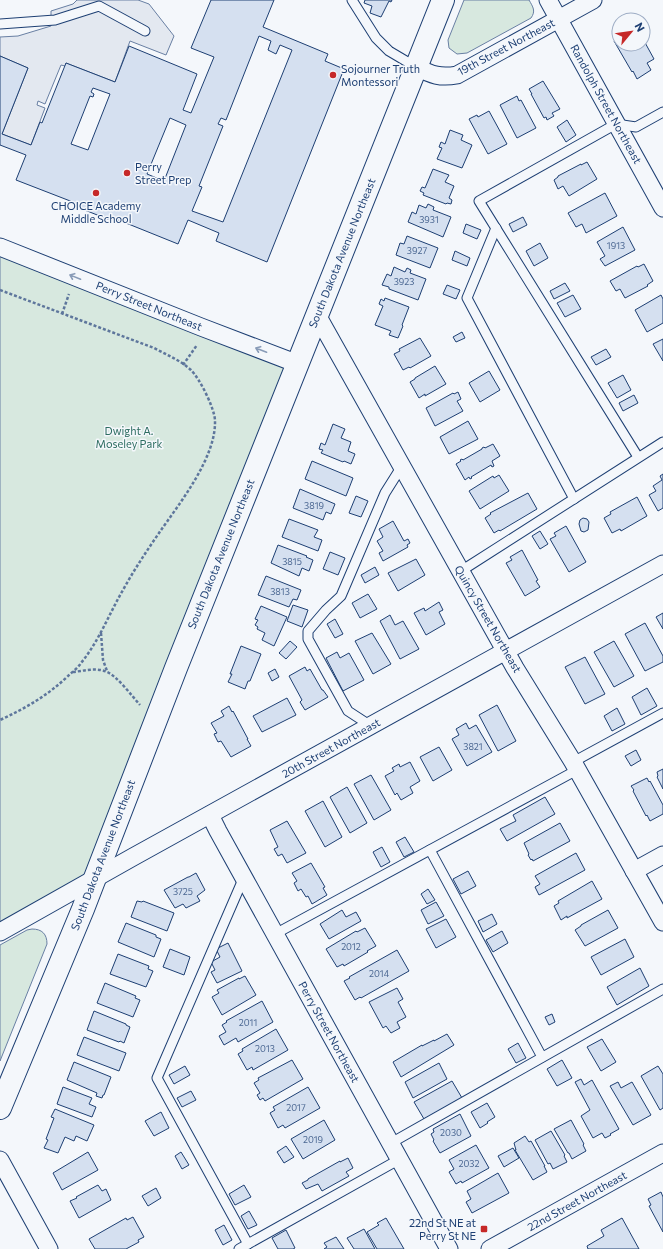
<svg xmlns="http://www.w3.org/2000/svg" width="663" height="1249" font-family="Commissioner,sans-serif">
<rect width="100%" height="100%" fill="#f4f7fb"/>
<g fill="#d7e8df" stroke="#687fa3">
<path d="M464,0H529C533,7 536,11 531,18L467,53L457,54L449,48L448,40Z"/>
<polygon points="0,246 298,364 93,881 0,932"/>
<path d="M32,929C42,929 47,934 47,944L0,1061V945L27,930Z"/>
</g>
<polygon fill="#e3e8f0" stroke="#687fa3" points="77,0 138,0 149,4 174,36 166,55 130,41 115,82 66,63 65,66 61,65 45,104 38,101 37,105 45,108 31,145 2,134 28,68 0,56 0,37 18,36 51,26 51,11 73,4"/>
<g fill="#d5e0f0" stroke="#1d3f73" fill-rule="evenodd">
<path d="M211,0H274L263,27L328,54L325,61L344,69L267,262L216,241L219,233L188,220L178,244L116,219L115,222L77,207L78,204L16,180L26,155L0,145V56L28,68L2,134L31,145L40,122L42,123L66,63L115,82L129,46L197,74L183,110L191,113L214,57L191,48ZM259,36L271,41L268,50L276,54L280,45L292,50L223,222L192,211L202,187L199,186L223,126L218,124L221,118L226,120ZM93,88L110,94L88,150L71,144L90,96L93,97L94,94L91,92ZM170,118L186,125L164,181L147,174Z"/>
<polygon points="365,0 392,0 391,2 389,1 381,17 370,13 372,6 364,3"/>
<polygon points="619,39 619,44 643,44 643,39 654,59 647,63 651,70 637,79 633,71 632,72 614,41"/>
<polygon points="543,81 560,109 552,113 554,116 547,120 546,117 544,118 531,94 532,94 529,89"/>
<polygon points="517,96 519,101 521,100 536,128 517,138 500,105"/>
<polygon points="489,111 507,144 488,154 469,119 477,115 478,117"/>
<polygon points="567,120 576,135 566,142 557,127"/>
<polygon points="450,130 463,135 461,140 472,145 462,168 437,159 442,148 439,147 441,142 445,144"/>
<polygon points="587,162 597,179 569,196 563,186 558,189 554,180 558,177 558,176 581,164 581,165"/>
<polygon points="433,169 449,175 445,182 454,186 449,198 452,200 451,204 447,203 446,204 423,195 424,193 420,191 422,187 425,188"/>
<polygon points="605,193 617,216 586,233 582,224 576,227 568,213"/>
<polygon points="428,204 434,207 433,210 451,217 443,237 408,222 412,212 416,214 419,205 426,208"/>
<polygon points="523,217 527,225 513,232 509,224"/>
<polygon points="466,224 481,230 477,239 463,233"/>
<polygon points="623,227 635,250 605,266 600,259 605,256 597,242"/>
<polygon points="407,236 438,248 430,268 396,255 400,243 404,244"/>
<polygon points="540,243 548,258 534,266 526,251"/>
<polygon points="455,251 470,258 467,266 452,260"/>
<polygon points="644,264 653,281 647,285 648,286 625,298 620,289 616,291 610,281 637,266 638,267"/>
<polygon points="394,267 405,272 407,268 411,270 410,273 426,279 418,300 389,289 389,287 382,285 387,274 391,276"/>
<polygon points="565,283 570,291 554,299 550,291"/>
<polygon points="447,285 460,290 456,299 443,294"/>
<polygon points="573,295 581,309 565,317 557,303"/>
<polygon points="661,295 663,299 663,323 647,332 635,310"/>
<polygon points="385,298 409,307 402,325 403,326 398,338 389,335 391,331 375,325 383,306 379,304 381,299 384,301"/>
<polygon points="462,332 465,338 456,342 453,337"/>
<polygon points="420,338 431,356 410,368 409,367 403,370 394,354 400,351 399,349"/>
<polygon points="663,339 663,361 653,344"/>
<polygon points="606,349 611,357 596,365 591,357"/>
<polygon points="435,366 446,384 425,396 425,394 419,398 410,382 415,379 415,378"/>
<polygon points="489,371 500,390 480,402 469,383"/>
<polygon points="623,375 631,390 617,398 608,383"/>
<polygon points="458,392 461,399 457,401 463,411 435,426 426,408 453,393 454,394"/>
<polygon points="634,395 638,403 623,411 619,403"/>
<polygon points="468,421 478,439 449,454 440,437"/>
<polygon points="333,424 345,429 341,438 351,442 348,451 355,454 351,464 344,461 343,462 321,453 323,450 319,449 321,443 325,445"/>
<polygon points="493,444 500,456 492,461 494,466 492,467 491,465 471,477 472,478 470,479 469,477 465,480 456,464 461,461 460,460 462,459 463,460 482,449 482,448 484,447 485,448"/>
<polygon points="312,461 353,478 346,496 305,479"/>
<polygon points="663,474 663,508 658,511 649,495 656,491 653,486 662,480 660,476"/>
<polygon points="499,475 509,491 480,509 469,491 493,476 494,478"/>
<polygon points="300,489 335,504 331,514 326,512 323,520 293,508"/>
<polygon points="528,493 537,509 500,531 499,530 494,533 485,518 491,514 490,513"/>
<polygon points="356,496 368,501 361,517 349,513"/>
<polygon points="637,497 647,516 621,531 620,529 612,533 604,518 611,514 610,512"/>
<polygon points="583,518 587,519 589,522 588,530 584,532 581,531 579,524 580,520"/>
<polygon points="289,519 318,530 314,537 322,540 318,551 282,537"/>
<polygon points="393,521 404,541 408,539 410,543 407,545 408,547 383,561 379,553 383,551 377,541 383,537 379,529"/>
<polygon points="566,526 586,562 569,572 550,539 556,536 554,533"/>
<polygon points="540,531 548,544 540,549 532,536"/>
<polygon points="278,545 307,556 306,557 313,560 309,571 302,568 299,576 271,563"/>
<polygon points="522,550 538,580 536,581 540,587 525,596 506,563 512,560 510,557"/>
<polygon points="330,552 345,558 338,575 323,569"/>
<polygon points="416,559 425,575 398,591 388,573"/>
<polygon points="375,567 379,575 365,583 361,575"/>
<polygon points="266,576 301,590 297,600 293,599 289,607 258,595"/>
<polygon points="368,594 377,609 360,618 352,603"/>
<polygon points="439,602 443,610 439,612 445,624 426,635 414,613 424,608 425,611"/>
<polygon points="293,605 308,610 302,627 287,621"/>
<polygon points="261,606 287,617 274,646 262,640 265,633 257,629 258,627 255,625 258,620 255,619"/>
<polygon points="663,613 663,629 656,617"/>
<polygon points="390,615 395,625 403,621 419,649 400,659 380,621"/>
<polygon points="335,619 343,634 335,638 327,624"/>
<polygon points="645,623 663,656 663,662 645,671 625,634"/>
<polygon points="372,633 391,664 373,674 355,641"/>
<polygon points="290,641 297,647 286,659 279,653"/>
<polygon points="614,641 634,676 614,687 594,652"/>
<polygon points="241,646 261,654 250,681 248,681 245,689 228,682 232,674 230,674"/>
<polygon points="337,652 340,658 349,653 364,680 343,691 326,658"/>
<polygon points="585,657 605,694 585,704 565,667"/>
<polygon points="305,667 307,671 310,669 322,690 323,690 328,697 305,710 300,702 302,700 289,676"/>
<polygon points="275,669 279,677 272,681 268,673"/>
<polygon points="647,688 657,706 641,715 632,697"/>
<polygon points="287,698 296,715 262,732 253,716"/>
<polygon points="497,705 516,741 498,751 479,715"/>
<polygon points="229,706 232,712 233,711 248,739 247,739 251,746 231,757 221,741 218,742 214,734 217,733 211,723 224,716 221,711"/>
<polygon points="617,708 625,724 612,731 604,716"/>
<polygon points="466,723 469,729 476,725 492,752 467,766 452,739 459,735 456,729"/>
<polygon points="439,747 452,770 433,781 420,757"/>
<polygon points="636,750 641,760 631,766 625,756"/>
<polygon points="410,762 420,781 410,787 413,793 401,800 397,793 395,795 385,776 394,771 392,768 399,764 400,767"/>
<polygon points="663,769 663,789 657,777 658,776 657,772"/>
<polygon points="371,775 391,810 374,820 354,784"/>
<polygon points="647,778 649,782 650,781 663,805 663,814 650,821 647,815 646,816 633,791 634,790 631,786"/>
<polygon points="347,787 367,823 350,833 330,797"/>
<polygon points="545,797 555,814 507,841 500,829 516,821 513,815"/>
<polygon points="323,801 342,837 325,847 305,811"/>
<polygon points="287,821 306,853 287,863 282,854 278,856 274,849 278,847 270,830"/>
<polygon points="560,823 570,841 533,861 532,859 531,860 528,855 529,854 524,843"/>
<polygon points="405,837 414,852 404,857 396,842"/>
<polygon points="382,847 390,862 381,867 373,852"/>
<polygon points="576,853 585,870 539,895 535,887 540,884 535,876"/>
<polygon points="311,863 325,887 323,888 327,895 312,904 308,896 306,897 301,889 298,891 294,883 297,881 292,873"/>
<polygon points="468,871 476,886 461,894 453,879"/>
<polygon points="196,873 205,890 197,896 200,901 186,908 183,904 175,908 164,890 188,877 189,877"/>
<polygon points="592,881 602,899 567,918 567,916 561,920 554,906 559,903 558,901"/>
<polygon points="428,889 435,900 427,904 421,894"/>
<polygon points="137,901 142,902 143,901 174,913 167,931 131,917"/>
<polygon points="436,902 444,916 428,924 421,910"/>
<polygon points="342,910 346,917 356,912 361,921 329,939 320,924"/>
<polygon points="608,910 618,928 585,946 575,930 581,926 581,925"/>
<polygon points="492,914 497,924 483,932 478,921"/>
<polygon points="446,919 456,937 436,948 426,929"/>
<polygon points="126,923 156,935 156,937 161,939 154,957 118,942"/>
<polygon points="365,928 376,946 367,951 368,952 344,966 343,964 337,967 326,949 356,931 357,932"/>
<polygon points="502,931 508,943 493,952 486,940"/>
<polygon points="625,939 634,957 601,975 591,957"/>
<polygon points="228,943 242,971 217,983 211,972 215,970 211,962 220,957 216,949"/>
<polygon points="170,949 190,957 184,975 163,967"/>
<polygon points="397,950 409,971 361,998 360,997 355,1000 344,981 350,978 349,977"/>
<polygon points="118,954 149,966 148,969 153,971 146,987 110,974"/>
<polygon points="640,968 649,986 617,1005 607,987"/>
<polygon points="245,976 256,995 222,1015 212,997 219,993 217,990 239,978 239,979"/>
<polygon points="105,983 136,996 135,998 140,1000 133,1017 97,1003"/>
<polygon points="397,988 403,999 398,1002 406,1017 397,1022 400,1028 391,1033 386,1026 383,1028 369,1002"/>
<polygon points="262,1001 273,1022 238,1042 236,1038 224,1045 219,1036 226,1032 222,1025 227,1022 226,1021"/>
<polygon points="94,1011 126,1024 126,1025 130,1027 124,1043 120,1041 119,1042 87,1030"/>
<polygon points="552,1014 555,1022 549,1025 545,1017"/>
<polygon points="276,1029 288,1050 253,1070 252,1067 247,1070 238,1054 243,1051 242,1049"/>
<polygon points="447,1034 454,1045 401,1077 393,1062 422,1045 422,1046 434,1040 434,1041"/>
<polygon points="84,1037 126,1053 119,1071 77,1055"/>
<polygon points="602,1039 616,1062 601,1071 587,1047"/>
<polygon points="518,1043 526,1058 516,1063 508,1049"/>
<polygon points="292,1060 303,1079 265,1101 263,1098 260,1100 257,1095 260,1093 254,1083 259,1080 258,1078"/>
<polygon points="562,1060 572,1078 557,1086 547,1069"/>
<polygon points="74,1062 111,1077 104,1095 103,1095 102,1098 96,1096 97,1093 67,1080"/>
<polygon points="439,1063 447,1079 413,1098 405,1082"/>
<polygon points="185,1066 190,1075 174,1084 169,1075"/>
<polygon points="658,1066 663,1074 663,1108 660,1110 641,1076"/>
<polygon points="581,1079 584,1085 592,1080 619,1129 610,1134 611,1135 605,1138 602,1133 593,1138 581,1116 590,1110 575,1082"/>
<polygon points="452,1081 462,1098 424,1119 414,1102"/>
<polygon points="618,1082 621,1088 632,1082 651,1115 633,1125 610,1086"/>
<polygon points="63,1087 92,1098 89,1104 96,1107 92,1117 57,1104"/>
<polygon points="308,1087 320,1108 285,1128 283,1125 278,1128 270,1113 275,1110 273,1107"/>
<polygon points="191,1091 196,1100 182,1107 177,1098"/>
<polygon points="487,1103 495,1117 487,1122 488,1123 480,1128 471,1112"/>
<polygon points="55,1109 94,1125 87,1141 76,1136 74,1141 65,1137 58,1153 44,1148 48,1140 46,1139 54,1118 51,1117"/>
<polygon points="161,1112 169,1128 154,1136 145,1121"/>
<polygon points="460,1114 471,1136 440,1153 433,1141 434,1140 431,1134 434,1132 433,1129"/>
<polygon points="324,1120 335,1140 303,1159 291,1139"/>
<polygon points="571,1120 584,1144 583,1145 586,1151 572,1159 569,1153 568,1153 554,1129"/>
<polygon points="551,1131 565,1155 564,1156 567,1162 553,1169 550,1163 548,1164 535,1140"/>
<polygon points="525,1136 529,1142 531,1141 545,1166 544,1166 547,1172 533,1180 515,1150 516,1150 514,1143"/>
<polygon points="476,1145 489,1168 462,1183 461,1181 456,1184 449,1172 454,1169 449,1160"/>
<polygon points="286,1146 294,1157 284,1163 277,1152"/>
<polygon points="513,1148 519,1158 504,1167 498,1156"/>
<polygon points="88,1152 98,1170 62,1190 53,1173"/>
<polygon points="181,1152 189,1165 182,1169 175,1156"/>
<polygon points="348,1158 353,1168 346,1172 349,1176 322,1191 318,1184 306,1189 302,1183 308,1180 308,1179 340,1161 340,1162"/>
<polygon points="498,1173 509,1193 472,1213 466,1202 471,1199 467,1191"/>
<polygon points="98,1185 102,1191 106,1189 111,1200 79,1218 70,1201 77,1198 76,1197"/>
<polygon points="244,1185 251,1197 235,1205 229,1194"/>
<polygon points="156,1188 161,1198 148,1206 142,1196"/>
<polygon points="661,1192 663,1197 663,1232 649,1206 651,1205 648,1199"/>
<polygon points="249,1211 257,1225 248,1229 241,1216"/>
<polygon points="133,1217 144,1237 138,1240 139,1242 126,1249 95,1249 89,1239 126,1218 127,1220"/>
<polygon points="386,1218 404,1249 377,1249 367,1232 379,1225 377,1223"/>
<polygon points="622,1218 639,1249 588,1249 587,1246 604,1236 601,1230"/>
<polygon points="224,1225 232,1240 223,1245 215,1230"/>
<polygon points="364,1229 375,1249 354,1249 347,1238"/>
<polygon points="286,1230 295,1248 293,1249 278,1249 272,1238"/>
<polygon points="336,1237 344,1249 324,1249 327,1247 324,1243"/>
</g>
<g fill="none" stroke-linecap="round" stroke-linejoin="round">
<g stroke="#1d3f73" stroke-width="11">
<g id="service">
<polyline points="352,0 376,38 389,51 416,67"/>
<polyline points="0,24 55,20 99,6 145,31"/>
<polyline points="496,228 467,298 574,499"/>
<polyline points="638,457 479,201 616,124 636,127 663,112"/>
<polyline points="461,571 663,442"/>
<polyline points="371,726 348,711 308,639 308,631 326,610 341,596 385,493 402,466"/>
<polyline points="573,762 663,713"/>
<polyline points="430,850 542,1057"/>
<polyline points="244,877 157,1078 248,1244"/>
<polyline points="275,934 577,770"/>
<polyline points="391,1143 663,989"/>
<polyline points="239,1249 400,1159"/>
</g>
</g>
<g stroke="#1d3f73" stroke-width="19">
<g id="minor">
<polyline points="548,0 663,208"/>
<path d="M416,67C432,75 440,78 457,75L593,0"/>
<polyline points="0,247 201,327 298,364"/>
<polyline points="317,315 515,668 573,762 663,922"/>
<polyline points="210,815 218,831 449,1249"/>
<polyline points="634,871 663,855"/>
<polyline points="0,932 133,857 663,564"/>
<polyline points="0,1160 49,1249"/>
<polyline points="490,1249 663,1153"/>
</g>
</g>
<g stroke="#1d3f73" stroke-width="24">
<polyline id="primary" points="0,1108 83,909 176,668 443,0"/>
</g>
<g stroke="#5e769c" stroke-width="2.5" stroke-dasharray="3 2" stroke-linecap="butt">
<path d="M0,290L154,348C167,355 180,360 191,370C200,379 215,409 215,421C216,458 179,504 159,533C146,552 134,570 123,590C109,614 99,641 81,663C78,668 72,672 68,676C47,696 26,708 0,720"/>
<polyline points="62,314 69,294"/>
<polyline points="183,365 197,345"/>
<polyline points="101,633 103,660 107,671"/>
<path d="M73,672C83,671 97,667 107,672C117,676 132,696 140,705"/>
</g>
<use href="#service" stroke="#f4f7fb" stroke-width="9"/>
<use href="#minor" stroke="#f4f7fb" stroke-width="17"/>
<use href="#primary" stroke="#f4f7fb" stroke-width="22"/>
</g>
<defs><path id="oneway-shaft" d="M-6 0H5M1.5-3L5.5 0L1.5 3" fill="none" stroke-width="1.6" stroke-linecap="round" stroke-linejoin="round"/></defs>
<g stroke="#889bb7">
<use href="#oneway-shaft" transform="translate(75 277) rotate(-158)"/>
<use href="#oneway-shaft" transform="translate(261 350) rotate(-159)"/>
</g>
<g fill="#c62828" stroke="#f4f7fb" stroke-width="1.5">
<circle cx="333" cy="75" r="4"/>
<circle cx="127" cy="173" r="4"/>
<circle cx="96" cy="193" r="4"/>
<rect x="480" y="1225" width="8" height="8" rx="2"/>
</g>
<g text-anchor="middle" stroke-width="3" stroke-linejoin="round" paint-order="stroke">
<g font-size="9" fill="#4b6792">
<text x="429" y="223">3931</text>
<text x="616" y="249">1913</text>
<text x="417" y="254">3927</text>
<text x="404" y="285">3923</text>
<text x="314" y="509">3819</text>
<text x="292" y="565">3815</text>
<text x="280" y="595">3813</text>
<text x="473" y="750">3821</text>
<text x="183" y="895">3725</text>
<text x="351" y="950">2012</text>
<text x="379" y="977">2014</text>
<text x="248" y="1026">2011</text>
<text x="265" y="1052">2013</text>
<text x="296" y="1111">2017</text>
<text x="451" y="1136">2030</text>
<text x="313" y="1143">2019</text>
<text x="469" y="1167">2032</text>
</g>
<g font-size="11" fill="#1d3f73" stroke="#f4f7fb">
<text transform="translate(506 47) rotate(-28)" y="4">19th Street Northeast</text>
<text transform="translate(606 104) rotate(61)" y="4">Randolph Street Northeast</text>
<text transform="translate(342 253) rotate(-68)" y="4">South Dakota Avenue Northeast</text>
<text transform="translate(149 306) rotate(22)" y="4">Perry Street Northeast</text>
<text transform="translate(221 554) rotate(-68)" y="4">South Dakota Avenue Northeast</text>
<text transform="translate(488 619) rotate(60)" y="4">Quincy Street Northeast</text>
<text transform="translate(331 748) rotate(-29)" y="4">20th Street Northeast</text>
<text transform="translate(103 855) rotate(-69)" y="4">South Dakota Avenue Northeast</text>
<text transform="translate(329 1032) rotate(61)" y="4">Perry Street Northeast</text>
<text transform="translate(577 1201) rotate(-29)" y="4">22nd Street Northeast</text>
</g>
<g font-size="11" fill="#1d3f73" stroke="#f4f7fb" text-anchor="start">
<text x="341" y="73">Sojourner Truth<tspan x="341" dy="13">Montessori</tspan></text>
<text x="135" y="171">Perry<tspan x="135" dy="13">Street Prep</tspan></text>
<text x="96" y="210" text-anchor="middle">CHOICE Academy<tspan x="96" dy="13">Middle School</tspan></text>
<text x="476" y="1227" text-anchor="end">22nd St NE at<tspan x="476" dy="13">Perry St NE</tspan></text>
</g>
<g font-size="11" fill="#2c6c60" stroke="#f4f7fb">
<text x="129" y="435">Dwight A.<tspan x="129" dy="13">Moseley Park</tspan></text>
</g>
</g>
<g transform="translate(631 32) rotate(61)"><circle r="19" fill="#f4f7fb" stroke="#9eadc5"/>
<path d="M0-3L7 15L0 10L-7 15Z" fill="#c62828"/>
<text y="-6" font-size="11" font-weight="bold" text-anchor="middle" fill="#1d3f73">N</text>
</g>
</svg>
